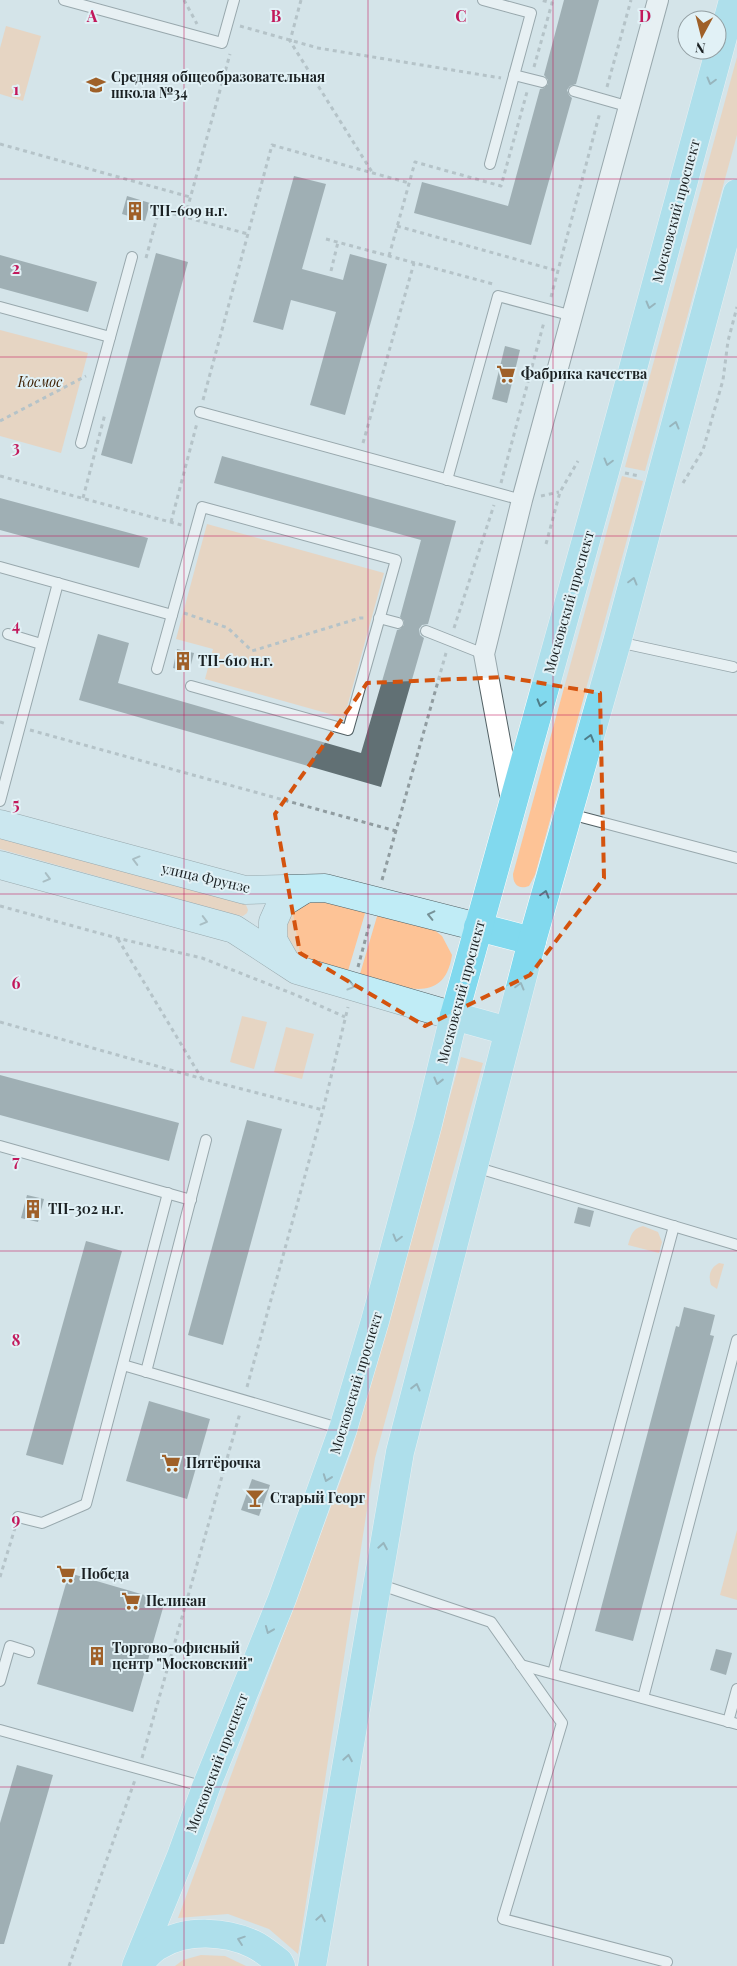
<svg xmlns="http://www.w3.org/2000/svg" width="737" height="1966" font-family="'Playfair Display',serif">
<rect width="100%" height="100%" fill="#d4e4e9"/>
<g fill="#fdc396">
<polygon points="6,26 41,36 23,101 0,94 0,48"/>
<polygon points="737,57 737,135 645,471 625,467"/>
<polygon points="0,330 88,353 61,453 0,436"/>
<path d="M622,476L643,481L535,875L529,886C518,890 513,884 513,874Z"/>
<polygon points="207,524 384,573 344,718 205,679 213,649 176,639"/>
<polygon points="0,835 239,902 246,905 248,910 247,913 243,916 235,915 0,849"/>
<path d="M312,898L366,910L348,971C337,968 309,963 300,956C286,947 282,920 295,908C300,904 307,901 312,898Z"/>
<path d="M378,913L433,929L442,936L452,955C444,1010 394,984 360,974Z"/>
<polygon points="242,1016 267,1022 254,1069 230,1062"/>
<polygon points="286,1027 314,1034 302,1079 274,1072"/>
<polygon points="461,1057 483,1063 375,1458 298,1954 269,1929 228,1914 178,1918 352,1450"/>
<path d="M643,1226L658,1232L662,1242L659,1253L628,1245C631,1235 632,1229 643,1226Z"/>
<path d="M719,1263L724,1264L717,1289L711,1285C708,1275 710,1268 719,1263Z"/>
<polygon points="737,1530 737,1600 720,1595"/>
<polygon points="201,1955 225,1956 246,1966 175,1966 183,1960"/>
</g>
<g fill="#617074">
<polygon points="564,0 599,0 576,84 570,86 567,90 569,95 572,98 531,245 414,213 422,182 508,206 540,89 544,88 548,84 548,80 544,75"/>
<polygon points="294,176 326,184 302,269 343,280 350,254 387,264 345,415 310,405 336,312 291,300 283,330 253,322"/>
<polygon points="127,196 150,203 145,221 122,214"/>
<polygon points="156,253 188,262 132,464 101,455"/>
<polygon points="0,255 97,282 88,312 0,288"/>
<polygon points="505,346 520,350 507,403 492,399"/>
<polygon points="222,456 456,521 428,624 422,625 419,629 420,635 424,638 381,787 79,700 98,634 129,643 118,683 361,753 397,630 400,629 404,625 404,621 400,617 421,540 214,483"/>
<polygon points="0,498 148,538 139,568 0,530"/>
<polygon points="177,649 194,653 189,672 173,668"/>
<polygon points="0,1075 179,1123 169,1161 0,1115"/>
<polygon points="247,1120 282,1129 223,1345 188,1335"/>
<polygon points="27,1195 44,1199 38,1222 21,1218"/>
<polygon points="578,1207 594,1211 590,1227 574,1223"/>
<polygon points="86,1241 122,1251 63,1465 26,1455"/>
<polygon points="684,1307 715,1315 710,1335 714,1336 633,1641 595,1631 676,1326 679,1327"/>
<polygon points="149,1401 210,1419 187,1499 126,1481"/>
<polygon points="252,1479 270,1485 259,1516 241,1510"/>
<polygon points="69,1573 165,1601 133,1712 37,1684"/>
<polygon points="716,1649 732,1653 726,1675 710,1670"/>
<polygon points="17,1765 53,1775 4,1944 0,1944 0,1823"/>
</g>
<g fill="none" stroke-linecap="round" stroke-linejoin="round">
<g stroke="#526064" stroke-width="12">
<g id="lane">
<polyline points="64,0 222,43 234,0"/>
<polyline points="483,0 531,13 490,164"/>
<polyline points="514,75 542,82"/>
<polyline points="574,91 630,107"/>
<polyline points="0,307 110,337"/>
<polyline points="200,412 522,500"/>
<polyline points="81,443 132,257"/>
<polyline points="447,480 498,296 573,316"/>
<polyline points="0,567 172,615"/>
<polyline points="379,618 398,623"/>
<polyline points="426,631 484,654"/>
<polyline points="8,634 41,644"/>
<polyline points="618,642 733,667"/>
<polyline points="157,669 202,507 396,560 348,730 191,686"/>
<polyline points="0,801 58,583"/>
<polyline points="570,814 737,858"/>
<polyline points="0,1146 191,1200"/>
<polyline points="475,1167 737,1245"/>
<polyline points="123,1365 342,1429"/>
<polyline points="146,1372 206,1140"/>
<polyline points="18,1517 42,1523 86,1504 168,1193"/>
<polyline points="378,1584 491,1622 562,1723 503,1919 667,1962"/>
<polyline points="521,1665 737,1724"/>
<polyline points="553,1673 674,1226"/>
<polyline points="0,1681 10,1646 29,1652"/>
<polyline points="643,1698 737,1340"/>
<polyline points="728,1722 737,1689"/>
<polyline points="0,1730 205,1787"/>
</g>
</g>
<g stroke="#526064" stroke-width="22">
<polyline id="street" points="511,800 484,654 522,500 658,0"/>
</g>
<g stroke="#526064" stroke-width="29">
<g id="secondary">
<polyline points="0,824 245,890 325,888 478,927"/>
<polyline points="0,865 234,929 297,970 454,1016"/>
<polyline points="285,961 273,940 273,922 281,904 305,889"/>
</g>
</g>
<g stroke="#fff" stroke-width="29">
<g id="primary">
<polyline points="478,927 532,941"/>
<polyline points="454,1016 508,1031"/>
<polyline points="136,1966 181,1856 206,1787 282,1599 343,1429 375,1321 428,1124 454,1016 606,468 733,0"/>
<path d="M137,1966C144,1959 151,1949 160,1945C187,1929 225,1931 253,1944C262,1948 271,1956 279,1962L281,1966"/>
<polyline points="312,1966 400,1452 532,941 617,642 737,193"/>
</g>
</g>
<g stroke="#909ca0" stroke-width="3" stroke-dasharray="4 4" stroke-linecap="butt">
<polyline points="184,0 197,24"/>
<polyline points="301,0 290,41 372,172"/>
<polyline points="240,26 318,48 501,78"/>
<polyline points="534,67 552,3 541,0"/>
<polyline points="607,87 631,0"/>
<polyline points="0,144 190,197"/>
<polyline points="185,217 230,54"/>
<polyline points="397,226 558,271"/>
<polyline points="326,239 493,284"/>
<polyline points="389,256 415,162 501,186 527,92"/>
<polyline points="146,258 159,210 248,234"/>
<polyline points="331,271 338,242"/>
<polyline points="551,297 600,112"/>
<polyline points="203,400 272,145 409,183"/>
<polyline points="0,421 86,376"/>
<polyline points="363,443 414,263"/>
<polyline points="625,473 639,476"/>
<polyline points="0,476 185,526"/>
<polyline points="501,483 544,322"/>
<polyline points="683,483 703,450 723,380 728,341 737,307"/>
<polyline points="541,496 559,492"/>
<polyline points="83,498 105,414"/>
<polyline points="171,522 197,423"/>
<polyline points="546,544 560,492 578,461"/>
<polyline points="184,613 228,628 252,651 360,618 366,618"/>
<polyline points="454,628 494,505"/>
<polyline points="0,722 7,724"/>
<polyline points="30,730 396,831"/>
<polyline points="382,880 446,653"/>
<polyline points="0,906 117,938 202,958 296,995 345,1017"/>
<polyline points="118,939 202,1079"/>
<polyline points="358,967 370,922"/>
<polyline points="0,1022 203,1079 323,1110"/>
<polyline points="247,1387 323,1110 348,1007"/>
<polyline points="0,1577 15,1528"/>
<polyline points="142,1758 240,1413"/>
<polyline points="69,1966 135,1780"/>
</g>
<use href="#lane" stroke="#fff" stroke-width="10"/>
<use href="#street" stroke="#fff" stroke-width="20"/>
<use href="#secondary" stroke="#c0ecf6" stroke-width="28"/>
<use href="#primary" stroke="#81d9ee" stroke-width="28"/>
</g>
<defs><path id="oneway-chevron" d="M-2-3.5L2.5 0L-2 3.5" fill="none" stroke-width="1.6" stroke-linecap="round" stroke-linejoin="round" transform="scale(1.25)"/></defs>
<g stroke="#4e7d88">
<use href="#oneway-chevron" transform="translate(711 81) rotate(105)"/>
<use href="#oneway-chevron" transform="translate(650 305) rotate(105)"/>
<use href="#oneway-chevron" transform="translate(675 425) rotate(-75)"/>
<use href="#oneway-chevron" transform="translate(608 462) rotate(105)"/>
<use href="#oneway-chevron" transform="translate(633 581) rotate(-75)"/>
<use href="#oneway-chevron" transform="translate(541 703) rotate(106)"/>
<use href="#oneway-chevron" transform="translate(590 738) rotate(-74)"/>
<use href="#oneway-chevron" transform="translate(545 894) rotate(-74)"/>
<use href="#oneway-chevron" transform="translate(520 986) rotate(-75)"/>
<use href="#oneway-chevron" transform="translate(438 1081) rotate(104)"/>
<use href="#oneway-chevron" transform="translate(397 1238) rotate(105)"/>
<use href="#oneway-chevron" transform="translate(416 1387) rotate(-76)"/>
<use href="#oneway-chevron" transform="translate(327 1478) rotate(110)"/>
<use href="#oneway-chevron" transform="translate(383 1546) rotate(-80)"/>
<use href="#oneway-chevron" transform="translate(269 1630) rotate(112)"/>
<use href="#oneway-chevron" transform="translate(348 1758) rotate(-80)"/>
<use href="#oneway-chevron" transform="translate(321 1918) rotate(-80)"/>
<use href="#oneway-chevron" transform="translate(241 1940) rotate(-161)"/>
</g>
<g stroke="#769197">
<use href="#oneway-chevron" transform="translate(136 860) rotate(-165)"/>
<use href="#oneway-chevron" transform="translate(47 878) rotate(15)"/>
<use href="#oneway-chevron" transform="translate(431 915) rotate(-167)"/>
<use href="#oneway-chevron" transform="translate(204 921) rotate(15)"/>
<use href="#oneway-chevron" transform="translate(351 986) rotate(16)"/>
</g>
<path d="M0 0H737V1966H0ZM505,677L600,693L604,878L530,975L425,1026L300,953L275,814L367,683Z" fill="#d4e4e9" fill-opacity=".55" fill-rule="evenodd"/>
<path fill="none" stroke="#d4530e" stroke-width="4" stroke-dasharray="10 6" stroke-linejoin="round" d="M505,677L600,693L604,878L530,975L425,1026L300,953L275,814L367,683Z"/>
<path fill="none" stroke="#c2185b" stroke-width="1" stroke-opacity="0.55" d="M184,0V1966M368,0V1966M553,0V1966M0,179H737M0,357H737M0,536H737M0,715H737M0,894H737M0,1072H737M0,1251H737M0,1430H737M0,1609H737M0,1787H737"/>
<defs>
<g id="school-bare" transform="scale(1.5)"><path d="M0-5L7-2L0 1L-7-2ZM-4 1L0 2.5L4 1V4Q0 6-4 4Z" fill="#9f6028" stroke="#e1f1f6" stroke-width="2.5" paint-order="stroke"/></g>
<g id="building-bare" transform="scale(1.5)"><path d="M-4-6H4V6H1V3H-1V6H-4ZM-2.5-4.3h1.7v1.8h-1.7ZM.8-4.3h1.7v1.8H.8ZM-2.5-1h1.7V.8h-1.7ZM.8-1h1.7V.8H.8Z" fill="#9f6028" stroke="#e1f1f6" stroke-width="2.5" paint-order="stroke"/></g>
<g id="supermarket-bare" transform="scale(1.5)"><path d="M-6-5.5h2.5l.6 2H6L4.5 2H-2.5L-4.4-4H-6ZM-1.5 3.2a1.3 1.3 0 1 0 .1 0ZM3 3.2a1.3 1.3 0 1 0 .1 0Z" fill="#9f6028" stroke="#e1f1f6" stroke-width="2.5" paint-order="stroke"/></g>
<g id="bar-bare" transform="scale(1.5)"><path d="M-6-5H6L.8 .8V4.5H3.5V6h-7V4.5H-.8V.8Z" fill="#9f6028" stroke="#e1f1f6" stroke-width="2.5" paint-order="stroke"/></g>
</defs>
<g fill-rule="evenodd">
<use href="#school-bare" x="96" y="85"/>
<use href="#building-bare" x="135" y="211"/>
<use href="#supermarket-bare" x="506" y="374"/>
<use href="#building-bare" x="183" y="661"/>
<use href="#building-bare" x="33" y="1209"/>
<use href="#supermarket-bare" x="171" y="1463"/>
<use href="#bar-bare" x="255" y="1498"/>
<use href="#supermarket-bare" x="66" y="1574"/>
<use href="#supermarket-bare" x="131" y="1601"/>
<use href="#building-bare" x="97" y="1656"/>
</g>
<g text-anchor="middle" stroke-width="4" stroke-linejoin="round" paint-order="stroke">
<g font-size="14" font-weight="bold" fill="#1b2123" stroke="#e1f1f6" text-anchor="start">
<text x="111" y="82">Средняя общеобразовательная<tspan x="111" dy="16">школа №34</tspan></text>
<text x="150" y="216">ТП-609 н.г.</text>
<text x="521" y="379">Фабрика качества</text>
<text x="198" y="666">ТП-610 н.г.</text>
<text x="48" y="1214">ТП-302 н.г.</text>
<text x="186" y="1468">Пятёрочка</text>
<text x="270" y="1503">Старый Георг</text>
<text x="81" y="1579">Победа</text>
<text x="146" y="1606">Пеликан</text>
<text x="112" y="1653">Торгово-офисный<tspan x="112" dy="16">центр "Московский"</tspan></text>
</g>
<g font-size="14" fill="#1b2123" stroke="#e1f1f6">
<text transform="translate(676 211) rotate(-75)" y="5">Московский проспект</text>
<text transform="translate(569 602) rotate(-74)" y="5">Московский проспект</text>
<text transform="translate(206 878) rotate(13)" y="5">улица Фрунзе</text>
<text transform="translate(461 992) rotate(-75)" y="5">Московский проспект</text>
<text transform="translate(356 1383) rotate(-73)" y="5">Московский проспект</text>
<text transform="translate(217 1763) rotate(-69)" y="5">Московский проспект</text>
</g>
<g font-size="14" font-style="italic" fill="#3f2104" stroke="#e1f1f6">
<text x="40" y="387">Космос</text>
</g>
</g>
<g font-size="16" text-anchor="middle" font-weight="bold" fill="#c2185b" stroke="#e1f1f6" stroke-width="4" stroke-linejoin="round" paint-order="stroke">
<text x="92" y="22">A</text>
<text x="276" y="22">B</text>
<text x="461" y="22">C</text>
<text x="645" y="22">D</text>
<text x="16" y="95">1</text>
<text x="16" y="274">2</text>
<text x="16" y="453">3</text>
<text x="16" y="631">4</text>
<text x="16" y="810">5</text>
<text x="16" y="989">6</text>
<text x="16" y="1167">7</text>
<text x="16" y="1346">8</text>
<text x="16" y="1525">9</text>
</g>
<g transform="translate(702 35) rotate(187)"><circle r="24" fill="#e1f1f6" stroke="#929ea2"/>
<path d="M0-4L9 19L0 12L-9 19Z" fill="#9f6028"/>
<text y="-8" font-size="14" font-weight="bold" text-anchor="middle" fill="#1b2123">N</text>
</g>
</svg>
